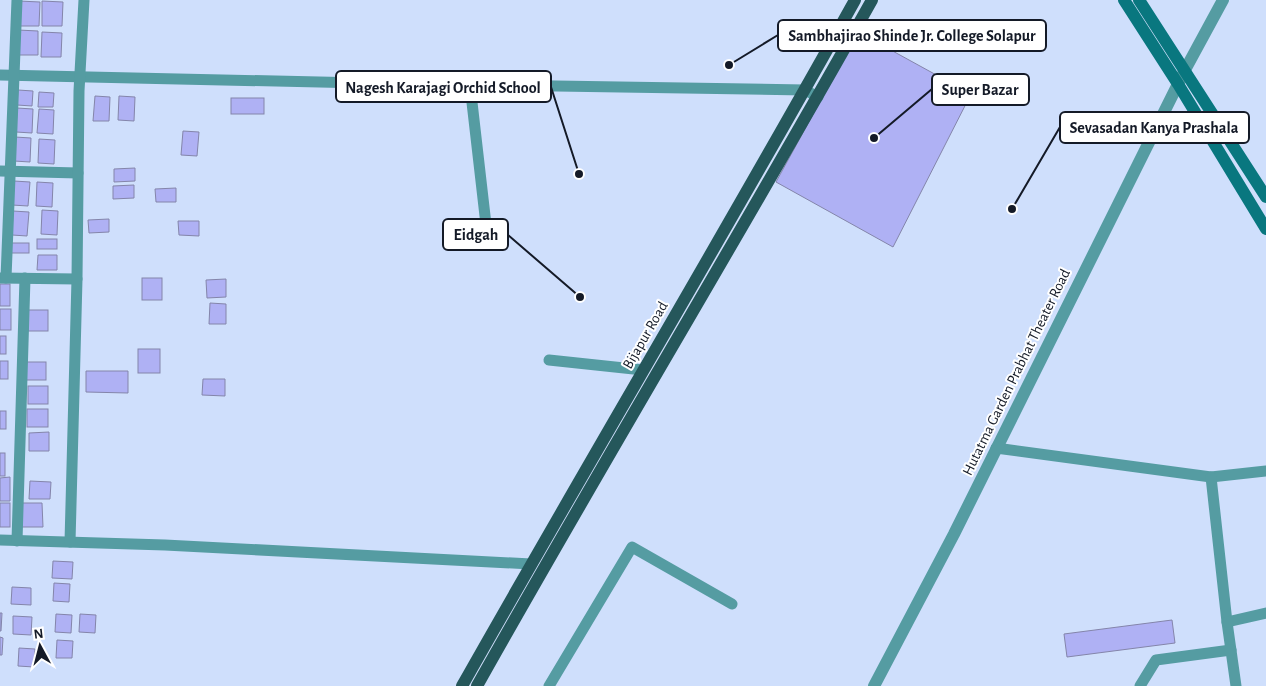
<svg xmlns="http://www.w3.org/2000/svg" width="1266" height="686" font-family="'Alegreya Sans',sans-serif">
<rect width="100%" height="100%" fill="#cfdffc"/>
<g fill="#afb1f4" stroke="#8485aa">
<polygon points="19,1 40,2 39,26 18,26"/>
<polygon points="42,1 63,2 62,26 42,26"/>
<polygon points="18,30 38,31 38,55 17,55"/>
<polygon points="42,32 62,33 61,57 41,57"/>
<polygon points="858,32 971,94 893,247 776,182"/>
<polygon points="18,90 33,91 32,106 17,105"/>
<polygon points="39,92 54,93 53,107 38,107"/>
<polygon points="95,96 110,97 109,121 93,121"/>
<polygon points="119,96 135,97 134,121 118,120"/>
<rect x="231" y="98" width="33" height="16"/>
<polygon points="17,108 33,109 32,133 16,132"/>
<polygon points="39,109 54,110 53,134 37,133"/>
<polygon points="183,131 199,132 197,156 181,155"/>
<polygon points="15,137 31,138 30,162 14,161"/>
<polygon points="39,139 55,140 54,164 38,163"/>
<polygon points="135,168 135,181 114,182 114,169"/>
<polygon points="14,181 30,182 28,206 12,205"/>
<polygon points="37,182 53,183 52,207 36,206"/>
<polygon points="134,185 134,198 113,199 113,186"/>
<polygon points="176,188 176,202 156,202 155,189"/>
<polygon points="42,210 58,211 57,235 41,234"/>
<polygon points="13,211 29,212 27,236 12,235"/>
<polygon points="109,219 109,232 89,233 88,220"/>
<polygon points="178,221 199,221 199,236 179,235"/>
<rect x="37" y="239" width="20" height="10"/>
<rect x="9" y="243" width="20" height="10"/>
<polygon points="38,255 57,255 57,270 37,270"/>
<rect x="142" y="278" width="20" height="22"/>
<polygon points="226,279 226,297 207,298 206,280"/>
<rect x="0" y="284" width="10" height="22"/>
<polygon points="210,303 226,304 226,324 209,324"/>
<rect x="0" y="309" width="11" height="21"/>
<rect x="28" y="310" width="20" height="21"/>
<rect x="0" y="336" width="6" height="18"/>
<rect x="138" y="349" width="22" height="24"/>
<rect x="0" y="361" width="8" height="18"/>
<rect x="26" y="362" width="20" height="18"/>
<polygon points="86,371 128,371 128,393 86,392"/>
<polygon points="203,379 225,379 225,396 202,395"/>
<rect x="28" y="386" width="20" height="18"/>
<rect x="27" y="409" width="21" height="18"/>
<rect x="0" y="411" width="6" height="18"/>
<polygon points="49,432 49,451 29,451 29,433"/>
<rect x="0" y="453" width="5" height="23"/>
<polygon points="10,477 10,501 0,501 0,478"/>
<polygon points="30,481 51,482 50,499 29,499"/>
<rect x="0" y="503" width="10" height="24"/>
<polygon points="20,503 42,503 43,527 21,527"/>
<polygon points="53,561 73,562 72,579 52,578"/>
<polygon points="54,583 70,584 69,602 53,601"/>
<polygon points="12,587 31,588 31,605 11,604"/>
<polygon points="0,613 2,613 1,631 0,631"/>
<polygon points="56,614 72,615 71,633 55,632"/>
<polygon points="80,614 96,615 95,633 79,632"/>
<polygon points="13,616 32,617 31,635 13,634"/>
<polygon points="1172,620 1175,643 1067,657 1064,634"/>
<polygon points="0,637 3,638 2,655 0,655"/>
<polygon points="57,640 73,641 72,658 56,658"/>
<polygon points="19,648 35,649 34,667 18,666"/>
</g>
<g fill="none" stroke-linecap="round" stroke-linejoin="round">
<g stroke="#559ca2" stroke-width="11">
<polyline points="0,75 363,83 805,90 818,97"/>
<polyline points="470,85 488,242"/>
<polyline points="0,171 78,173"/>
<polyline points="0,278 77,279"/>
<polyline points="6,278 17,0"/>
<polyline points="549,360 643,370"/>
<polyline points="996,448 1211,477 1266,471"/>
<polyline points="1211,477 1227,622 1236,686"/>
<polyline points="0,540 165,545 531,564"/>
<polyline points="17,541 25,278"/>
<polyline points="70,542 77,279 79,91 84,0"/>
<polyline points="1227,622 1266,613"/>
<polyline points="549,686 632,547 732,604"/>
<polyline points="1140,686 1156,660 1231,650"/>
</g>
<polyline stroke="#559ca2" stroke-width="12" points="874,686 954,534 1185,70 1223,0"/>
<g stroke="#09777f" stroke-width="12">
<polyline points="1124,0 1178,84 1266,229"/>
<polyline points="1139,0 1266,197"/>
</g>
<g stroke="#25575b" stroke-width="12">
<path d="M462,686C592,456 727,230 855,0"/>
<path d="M477,686C606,456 743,230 872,0"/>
</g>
</g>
<g text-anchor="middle" stroke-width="4" stroke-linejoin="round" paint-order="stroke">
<g font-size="15" fill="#141a27" stroke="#fff">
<text transform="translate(645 335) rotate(-60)" y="5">Bijapur Road</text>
<text transform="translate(1016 372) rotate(-64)" y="5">Hutatma Garden Prabhat Theater Road</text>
</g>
</g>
<path fill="none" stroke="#141a27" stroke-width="2" d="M729 65L778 35M579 174L551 87M874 138L932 89M1012 209L1060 127M580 297L508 235"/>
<g fill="#141a27" stroke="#fff" stroke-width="2">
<circle cx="729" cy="65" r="5"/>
<circle cx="579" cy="174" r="5"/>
<circle cx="874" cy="138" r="5"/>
<circle cx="1012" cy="209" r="5"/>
<circle cx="580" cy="297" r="5"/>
</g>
<g fill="#fff" stroke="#141a27" stroke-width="2">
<rect x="778" y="20" width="268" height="31" rx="5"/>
<rect x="336" y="71" width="215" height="31" rx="5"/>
<rect x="932" y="74" width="97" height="31" rx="5"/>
<rect x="1060" y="112" width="189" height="31" rx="5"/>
<rect x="443" y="219" width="65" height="31" rx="5"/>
</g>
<g font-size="16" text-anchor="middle" font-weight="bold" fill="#141a27">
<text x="912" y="41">Sambhajirao Shinde Jr. College Solapur</text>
<text x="443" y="93">Nagesh Karajagi Orchid School</text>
<text x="980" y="95">Super Bazar</text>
<text x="1154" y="133">Sevasadan Kanya Prashala</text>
<text x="476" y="240">Eidgah</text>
</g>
<g transform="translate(40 646) rotate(353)" stroke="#ffffff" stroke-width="4" paint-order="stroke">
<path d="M0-4L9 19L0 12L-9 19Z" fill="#141a27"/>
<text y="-8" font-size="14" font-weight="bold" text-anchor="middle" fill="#141a27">N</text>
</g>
</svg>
